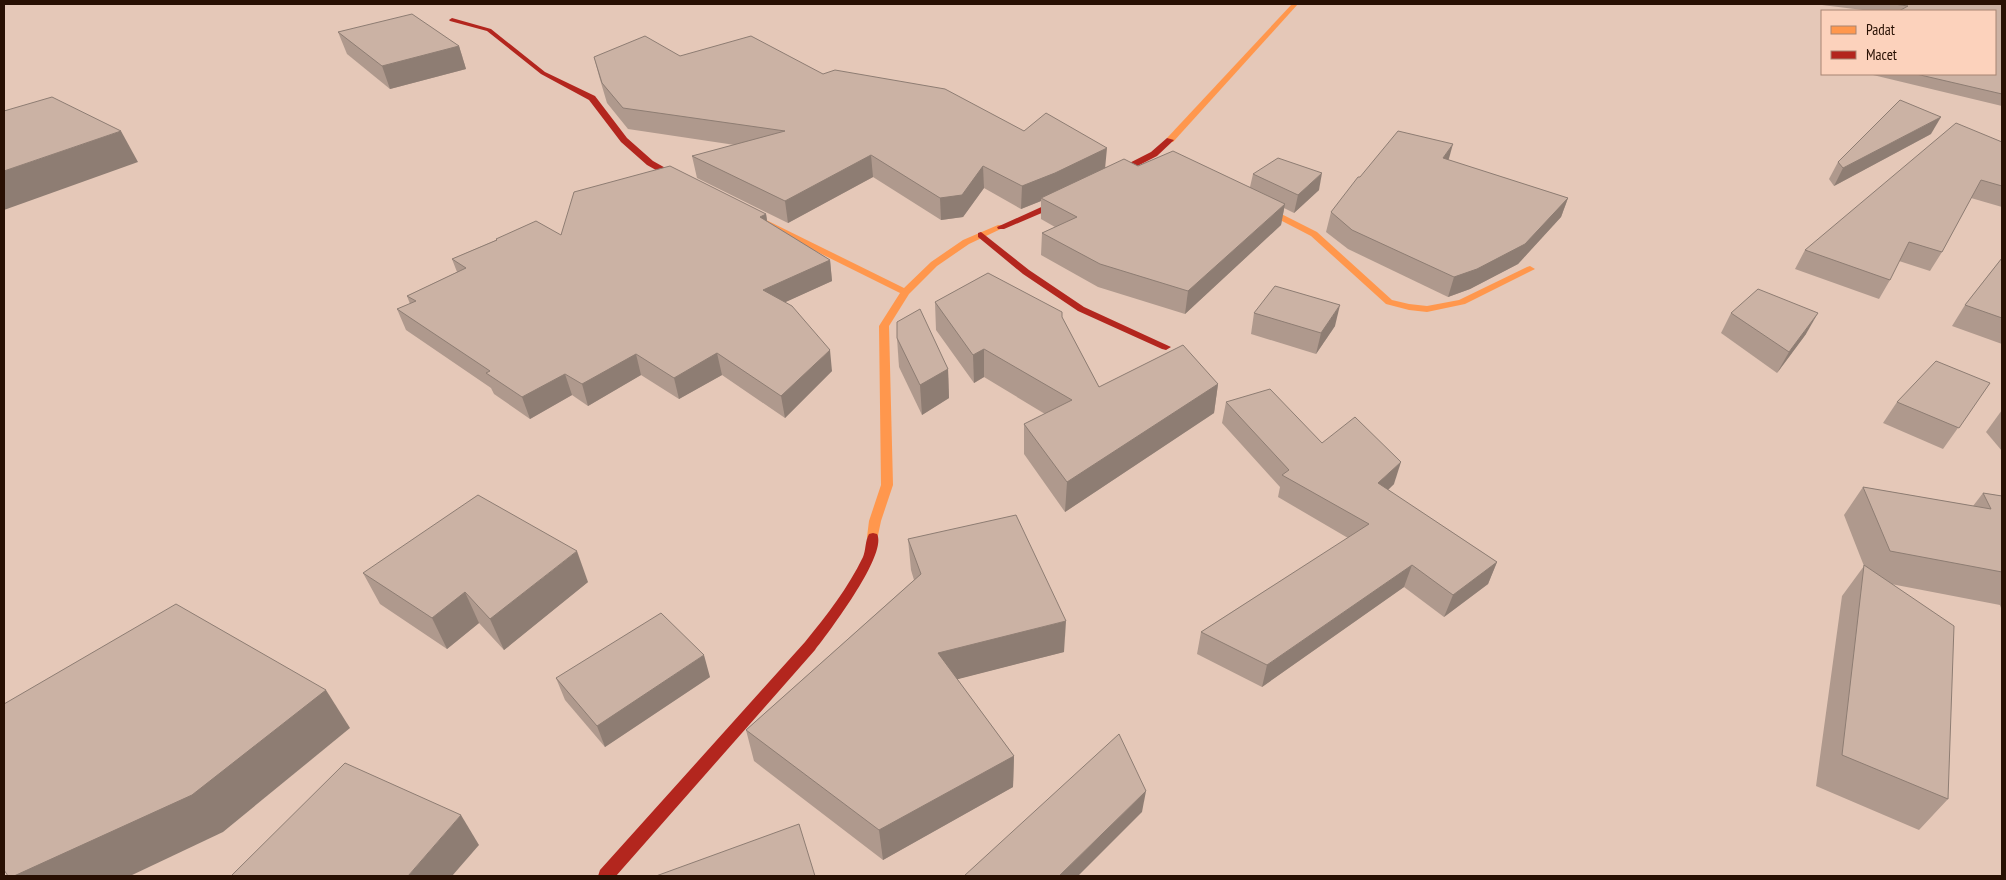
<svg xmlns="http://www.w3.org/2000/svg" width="2006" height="880" font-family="'PT Sans Narrow',sans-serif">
<rect width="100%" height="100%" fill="#e5c8b8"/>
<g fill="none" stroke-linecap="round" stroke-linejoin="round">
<g fill="#ff974d" fill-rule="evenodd">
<polygon points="1292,4 1298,4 1173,142 1167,142 1167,138"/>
<polygon points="1250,198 1317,232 1392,300 1409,304 1427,306 1459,300 1527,267 1530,266 1535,269 1465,304 1427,312 1409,310 1386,304 1311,236 1247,203 1247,199"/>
<polygon points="752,213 904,288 931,262 963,240 998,225 1004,225 1005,227 969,244 937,266 909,294 889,326 893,485 881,521 877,540 869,540 867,537 869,521 881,485 879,326 900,293 749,218 748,216"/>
</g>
<g fill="#b3261e" fill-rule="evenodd">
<polygon points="452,18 491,29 545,72 595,96 627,138 653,161 694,184 694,188 688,188 647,165 621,142 589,100 541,74 487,31 450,21 449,20"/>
<polygon points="1167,138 1174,140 1157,156 1065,203 1004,229 998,229 997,227 1059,199 1151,152"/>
<polygon points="981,232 1029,270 1084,307 1171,347 1166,350 1162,349 1078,311 1023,274 978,237 978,233"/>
<path d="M873,533L877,534C888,554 829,632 815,650L616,876H598L600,870L805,642C827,615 848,588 863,557C866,550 865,541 869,534Z"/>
</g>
</g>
<g fill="#af998d">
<polygon points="1822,4 2002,4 2002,106 1873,75 1874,74 1995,74 1995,11 1871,11 1822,5"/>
<polygon points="338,32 459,46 466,69 390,89 347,54"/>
<polygon points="680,56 823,74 1024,131 1105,167 1138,166 1250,187 1253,174 1319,190 1294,213 1284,208 1281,225 1185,314 1098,287 1041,255 1042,233 1055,227 1041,219 1041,201 1021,209 984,188 963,217 941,220 873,177 788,223 697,178 692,156 735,145 628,129 607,103 599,76 594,57"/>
<polygon points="1931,134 1834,186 1829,179 1838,162"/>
<polygon points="2002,142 2002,207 1971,198 1942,252 1930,271 1899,261 1890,280 1879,299 1795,269 1805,250"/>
<polygon points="1448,160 1568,198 1561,217 1518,264 1470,289 1448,297 1348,249 1326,232 1331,212 1360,177"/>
<polygon points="766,214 767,221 830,260 832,281 785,302 832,371 785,418 722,375 679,399 641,375 588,406 572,395 530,419 494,394 491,388 406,330 397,309 410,304 407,296 457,272 452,259 496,240 496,239 561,235"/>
<polygon points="2002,258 2002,344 1952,326 1965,305"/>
<polygon points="935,302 1062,317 1099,387 1218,384 1214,413 1065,512 1024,454 1024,424 1045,414 984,377 974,383 936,330"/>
<polygon points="1254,313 1335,326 1316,354 1251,334"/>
<polygon points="1731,313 1806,334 1777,373 1721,333"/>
<polygon points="897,338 948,369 949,398 922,415 899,367"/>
<polygon points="1990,383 1943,449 1883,423 1897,402"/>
<polygon points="1226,402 1322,443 1394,484 1388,490 1497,562 1488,584 1444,617 1404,587 1262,687 1197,654 1201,632 1348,538 1278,497 1280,487 1222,423"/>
<polygon points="2002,410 2002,451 1986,432"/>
<polygon points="1863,487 1973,506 1983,493 2002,496 2002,611 2000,605 1891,584 1948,799 1919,830 1816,786 1842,596 1864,566 1844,515"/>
<polygon points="908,539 1064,652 957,679 1014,756 1013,787 883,860 754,761 746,730 914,580 911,570"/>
<polygon points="363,573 588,582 504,650 479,623 447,649 380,604"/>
<polygon points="710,677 605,747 565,700 556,678"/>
</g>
<g fill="#8e7d73">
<polygon points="459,46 466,69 390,89 382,66"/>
<polygon points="1941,117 1931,134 1834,186 1843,168"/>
<polygon points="121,131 138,162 4,210 4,171"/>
<polygon points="1453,144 1448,162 1443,158"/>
<polygon points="1107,148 1105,169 1041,198 1041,201 1021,209 1022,186"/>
<polygon points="871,155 873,177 788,223 785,201"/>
<polygon points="983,166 984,188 963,217 941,220 940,198"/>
<polygon points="1322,173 1319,190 1294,213 1298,195"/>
<polygon points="1568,198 1561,217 1518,264 1470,289 1448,297 1454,277"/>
<polygon points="1285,204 1281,225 1185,314 1188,291"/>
<polygon points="766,214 769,233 760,217"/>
<polygon points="830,260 832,281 766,311 763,290"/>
<polygon points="1340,305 1335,326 1316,354 1321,333"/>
<polygon points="1818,313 1806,334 1777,373 1789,352"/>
<polygon points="984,349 984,377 974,383 973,355"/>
<polygon points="830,350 832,371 785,418 781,396"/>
<polygon points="717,353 722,375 679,399 674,378"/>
<polygon points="636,354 641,375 588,406 582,384"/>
<polygon points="948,369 949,398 922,415 920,385"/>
<polygon points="565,374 572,395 530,419 522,397"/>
<polygon points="1218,384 1214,413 1065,512 1067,482"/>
<polygon points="1401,462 1394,484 1372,505 1378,483"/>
<polygon points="577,551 588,582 504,650 490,619"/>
<polygon points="1497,562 1488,584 1444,617 1453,595"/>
<polygon points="1412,565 1404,587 1262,687 1267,665"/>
<polygon points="465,592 479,623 447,649 432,618"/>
<polygon points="1066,621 1064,652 939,684 938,653"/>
<polygon points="704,655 710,677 605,747 597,726"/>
<polygon points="326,690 350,728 223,832 130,876 14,876"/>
<polygon points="1014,756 1013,787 883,860 879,830"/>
<polygon points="1146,791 1142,812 1078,876 1059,876"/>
<polygon points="461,815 479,845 452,876 408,876"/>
</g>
<g fill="#cbb2a4" stroke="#8e7d73">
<polygon points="1894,4 2002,4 2002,94 1916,74 1995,74 1995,11 1899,11 1908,6"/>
<polygon points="412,14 459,46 382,66 338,32"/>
<polygon points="645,36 680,56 751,36 823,74 835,70 945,89 1024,131 1046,113 1107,148 1055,173 1022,186 983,166 962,195 940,198 871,155 785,201 692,156 785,131 623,108 602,83 594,57"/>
<polygon points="52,97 121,131 4,171 4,111"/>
<polygon points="1900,100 1941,117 1843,168 1838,162"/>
<polygon points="1956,123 2002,142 2002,186 1981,180 1942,252 1909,242 1890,280 1805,250"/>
<polygon points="1398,131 1453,144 1443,158 1568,198 1525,244 1477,269 1454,277 1352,230 1331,212 1358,177 1360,177"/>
<polygon points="1173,151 1285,204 1188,291 1100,264 1042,233 1077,217 1041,198 1124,159 1138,166"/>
<polygon points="1278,158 1322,173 1298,195 1253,174"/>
<polygon points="670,166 766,214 760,217 830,260 763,290 792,306 830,350 781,396 717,353 674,378 636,354 582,384 565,374 522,397 486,373 490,371 397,309 416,301 407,296 466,268 452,259 497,240 496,239 536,221 561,235 574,192"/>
<polygon points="2002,258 2002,318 1965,305"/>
<polygon points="988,273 1062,312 1062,317 1099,387 1183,345 1218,384 1067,482 1024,424 1072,400 984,349 973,355 935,302"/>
<polygon points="1275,286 1340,305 1321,333 1254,313"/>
<polygon points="1758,289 1818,313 1789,352 1731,313"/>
<polygon points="920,309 948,369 920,385 897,338 897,322"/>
<polygon points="1936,361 1990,383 1959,428 1897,402"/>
<polygon points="1270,389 1322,443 1355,417 1401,462 1378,483 1497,562 1453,595 1412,565 1267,665 1201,632 1369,524 1282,475 1289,470 1226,402"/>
<polygon points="1863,487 1991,509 1983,493 2002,496 2002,572 1890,551"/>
<polygon points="478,495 577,551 490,619 465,592 432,618 363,573"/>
<polygon points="1016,515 1066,621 938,653 1014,756 879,830 746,730 921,574 908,539"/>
<polygon points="1864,565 1954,626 1948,799 1842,755"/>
<polygon points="176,604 326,690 192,795 14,876 8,876 4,870 4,704"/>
<polygon points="661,613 704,655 597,726 556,678"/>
<polygon points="1119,734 1146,791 1059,876 964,876"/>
<polygon points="345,763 461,815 408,876 231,876"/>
<polygon points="799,824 815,876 656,876"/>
</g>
<rect width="2006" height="880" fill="none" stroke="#281003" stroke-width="10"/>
<rect x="1821" y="10" width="175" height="65" fill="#fcd2bc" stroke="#a78472"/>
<rect x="1831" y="26" width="25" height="8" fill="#ff974d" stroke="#a78472"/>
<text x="1866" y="35" font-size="15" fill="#281003">Padat</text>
<rect x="1831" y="51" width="25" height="8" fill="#b3261e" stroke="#a78472"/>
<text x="1866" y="60" font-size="15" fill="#281003">Macet</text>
</svg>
